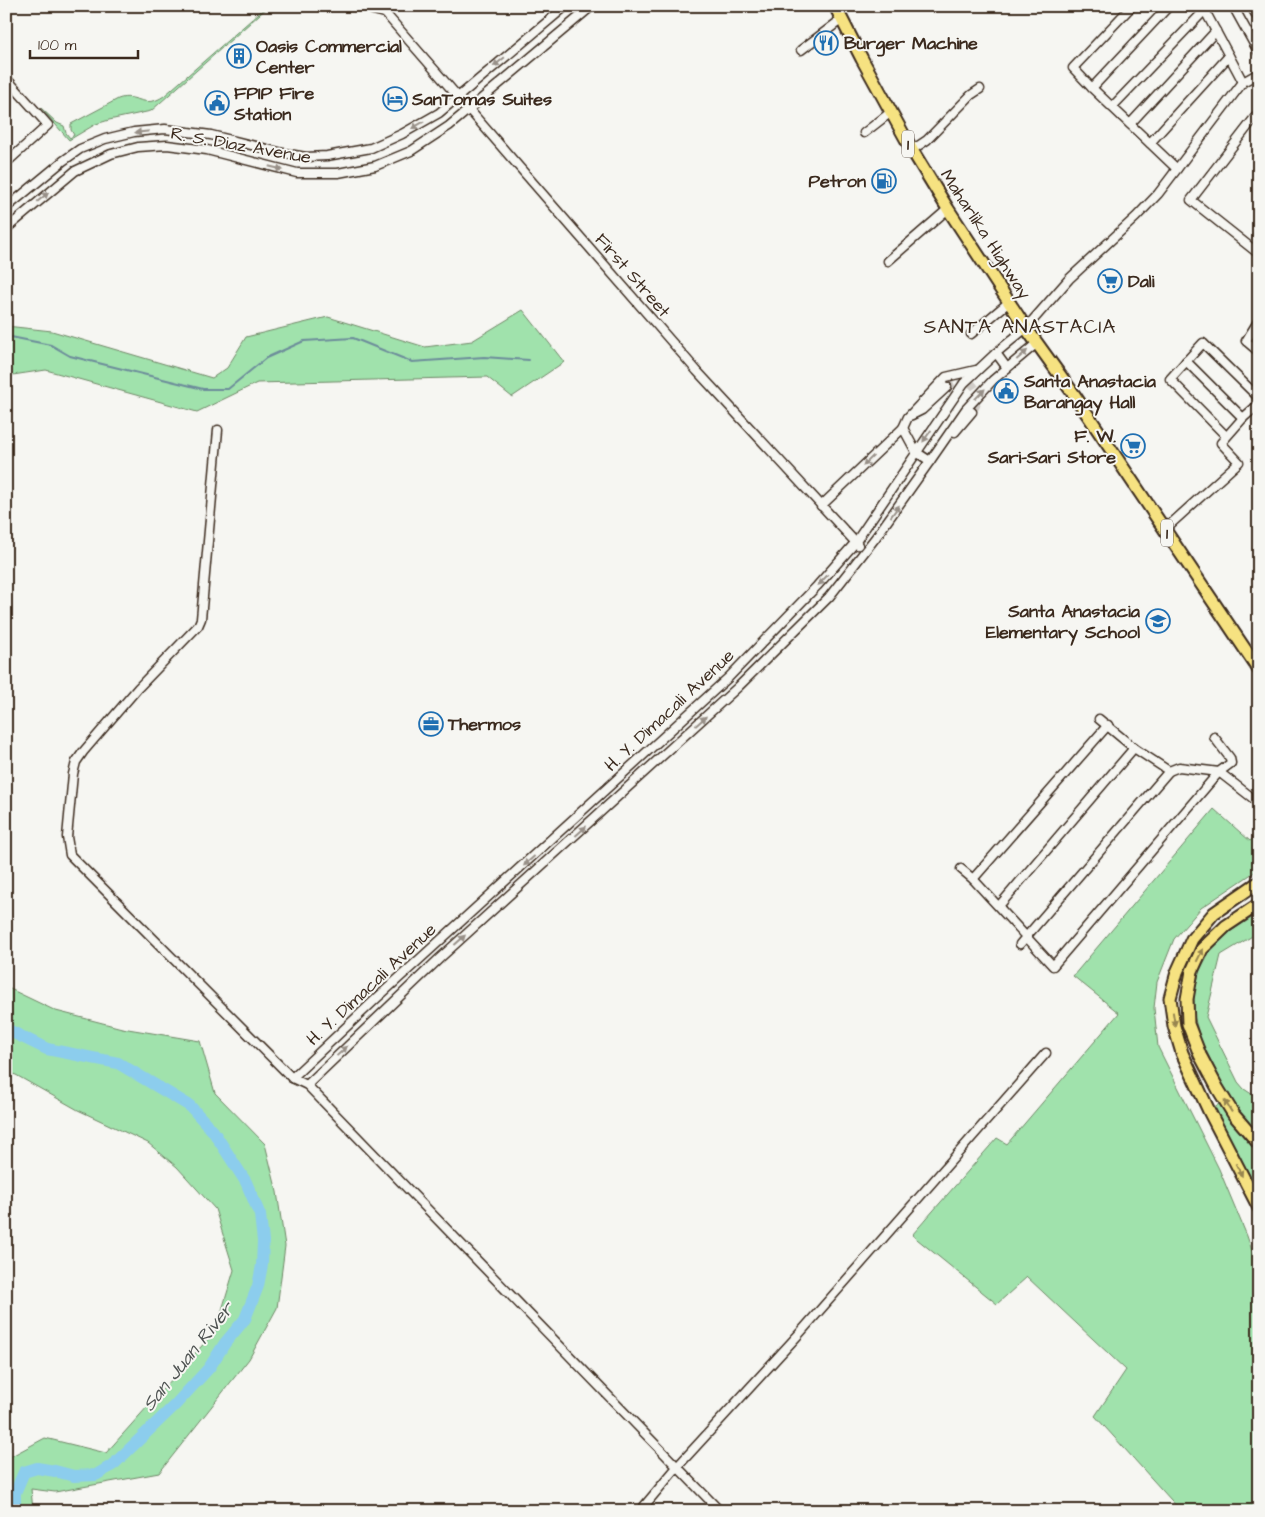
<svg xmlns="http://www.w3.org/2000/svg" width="1265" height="1517" font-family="'Architects Daughter',sans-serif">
<rect width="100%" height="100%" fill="#f6f6f2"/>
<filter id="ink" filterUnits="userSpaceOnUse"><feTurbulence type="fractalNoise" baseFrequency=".02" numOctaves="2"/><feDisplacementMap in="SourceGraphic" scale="10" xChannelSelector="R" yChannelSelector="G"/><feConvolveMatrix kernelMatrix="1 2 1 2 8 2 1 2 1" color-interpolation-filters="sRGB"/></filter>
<g filter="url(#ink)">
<g fill="#a0e2ac" stroke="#6e8665">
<path d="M267,6H269L151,111L109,120L96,124L69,140L41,108L57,123L64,126L66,133L70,138L74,135L71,130V124L118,99C136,92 144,110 164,96Z"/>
<polygon points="523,310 564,362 512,397 487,377 257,383 197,412 46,370 6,376 6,326 52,331 212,378 227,368 246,337 328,317 425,347 472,341"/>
<polygon points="1214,809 1250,841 1259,834 1259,869 1201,908 1174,939 1157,982 1154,1008 1158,1047 1219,1169 1247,1236 1259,1271 1259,1511 1181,1511 1095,1416 1126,1370 1027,1277 997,1304 912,1235 997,1138 1007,1144 1119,1013 1073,976"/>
<polygon points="1259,913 1259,932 1221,955 1206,1017 1238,1082 1244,1089 1259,1099 1259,1141 1237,1114 1200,1038 1194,1016 1194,993 1200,970 1209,953 1225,935"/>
<polygon points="6,987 56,1011 122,1028 200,1041 215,1093 265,1144 277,1192 285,1246 277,1308 249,1359 159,1473 55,1492 31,1489 33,1511 6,1511 6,1459 45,1438 106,1453 216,1330 234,1270 215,1209 177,1167 148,1143 78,1110 16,1075 6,1072"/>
<polygon points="1221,1103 1259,1149 1259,1200 1214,1107"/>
</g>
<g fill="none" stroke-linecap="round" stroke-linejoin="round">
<polyline stroke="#6c8c9a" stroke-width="2" points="6,336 51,345 70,356 203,389 228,389 266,358 304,341 353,338 412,362 484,357 529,360"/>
<polyline stroke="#8ccded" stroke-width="12" points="6,1029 47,1049 118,1063 190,1106 213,1131 246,1182 260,1215 263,1241 262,1265 258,1286 245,1319 225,1343 209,1368 175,1405 114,1464 96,1475 74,1476 55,1471 37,1468 24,1472 15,1493 15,1511"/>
<path stroke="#d1cdc8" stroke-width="8" stroke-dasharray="8 4" stroke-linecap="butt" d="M947,387C967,370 989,392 972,412"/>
<g stroke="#3b2a1e" stroke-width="11">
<g id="minor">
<polyline points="369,6 373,10 385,13"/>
<polyline points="380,6 385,13 697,371 858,545"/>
<polyline points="1132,6 1073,68 1092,88 1177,169"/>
<polyline points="1233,6 1259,53"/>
<polyline points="1251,6 1259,20"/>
<polyline points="1203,7 1243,82"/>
<polyline points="801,50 842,19"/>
<polyline points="6,78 48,125 6,163"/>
<polyline points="1092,88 1169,6"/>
<polyline points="1112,107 1205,10"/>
<polyline points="1259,112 1191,200 1259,254"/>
<polyline points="1130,124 1216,31"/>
<polyline points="864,133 891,112"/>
<polyline points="1150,143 1229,56"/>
<polyline points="912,150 927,140 971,95 980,89"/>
<polyline points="6,208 63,161 80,149 105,139 134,132 165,129 211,135 283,153 306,157 327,156 371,148 402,134 439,113 566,6"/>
<polyline points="6,229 75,171 111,154 138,147 167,145 207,150 297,173 338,173 375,166 411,151 449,126 592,6"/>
<polyline points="888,261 948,209"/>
<polyline points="1259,320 1246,341 1259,352"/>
<polyline points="971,334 1009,302"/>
<polyline points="996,353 1007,368"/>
<polyline points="1186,361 1243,418"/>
<polyline points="912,415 922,410 947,387"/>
<polyline points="903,428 916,452 930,461"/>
<polyline points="218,430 201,619 198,626 138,688 83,752 76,762 73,774 67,837 70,855 292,1078 307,1085 720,1511"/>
<polyline points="955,432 972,412"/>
<polyline points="1226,436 1170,379 1203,343 1259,398"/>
<polyline points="821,506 903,428 908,417 946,377 976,370"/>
<polyline points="1164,530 1239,462 1221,443 1243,418 1259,404"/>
<polyline points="1099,719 1134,748 1169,771"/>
<polyline points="961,869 973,879 1053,966 1219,772 1231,763 1230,758 1214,737"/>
<polyline points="973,879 1108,725"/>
<polyline points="999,906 1134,748"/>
<polyline points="1020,944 1169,771 1179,767 1219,772 1259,803"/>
<polyline points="292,1078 377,998 729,677 817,586 855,543 964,383 996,353 1026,328 1069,279 1136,217 1158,194 1243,82 1259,73"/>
<polyline points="307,1085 440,958 738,687 829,597 876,537 930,461 966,409 993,380 1037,343"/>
<polyline points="640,1511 677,1467 799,1334 1046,1053"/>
</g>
</g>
<g stroke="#3b2a1e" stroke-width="15">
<g id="highway">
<polyline points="835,6 862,59 912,150 948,209 1026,328 1075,396 1259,670"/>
<polyline points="1259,882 1214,913 1192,939 1177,972 1170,998 1174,1026 1182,1053 1209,1111 1259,1208"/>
<polyline points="1259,904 1226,926 1202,949 1192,971 1187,999 1188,1024 1200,1055 1218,1089 1234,1115 1259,1144"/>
</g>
</g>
<use href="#minor" stroke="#f6f6f2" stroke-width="8"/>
<use href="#highway" stroke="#f6e281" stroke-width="11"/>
</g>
<defs><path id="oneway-solid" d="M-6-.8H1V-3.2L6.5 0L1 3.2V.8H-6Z" transform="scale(1.25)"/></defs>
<g fill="#989088">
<use href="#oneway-solid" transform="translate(499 62) rotate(141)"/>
<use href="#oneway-solid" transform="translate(418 125) rotate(150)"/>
<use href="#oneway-solid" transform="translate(142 132) rotate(174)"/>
<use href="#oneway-solid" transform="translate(276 168) rotate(14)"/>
<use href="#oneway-solid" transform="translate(43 197) rotate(-40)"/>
<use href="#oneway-solid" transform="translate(1022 355) rotate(-41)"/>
<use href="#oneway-solid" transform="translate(980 394) rotate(-46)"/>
<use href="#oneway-solid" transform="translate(927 436) rotate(125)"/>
<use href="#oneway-solid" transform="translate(868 461) rotate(136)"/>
<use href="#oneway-solid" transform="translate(895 511) rotate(-54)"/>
<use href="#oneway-solid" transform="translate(823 580) rotate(133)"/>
<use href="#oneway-solid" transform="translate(701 721) rotate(-42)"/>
<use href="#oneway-solid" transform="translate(581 831) rotate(-42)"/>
<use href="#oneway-solid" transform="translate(529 861) rotate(138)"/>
<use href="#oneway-solid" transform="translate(460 940) rotate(-42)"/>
<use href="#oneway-solid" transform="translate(342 1051) rotate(-43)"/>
</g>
<g fill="#988650">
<use href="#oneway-solid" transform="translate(1200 955) rotate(-63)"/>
<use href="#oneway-solid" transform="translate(1174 1019) rotate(81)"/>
<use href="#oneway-solid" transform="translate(1228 1106) rotate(-122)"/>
<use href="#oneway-solid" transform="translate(1239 1170) rotate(63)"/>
</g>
</g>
<defs>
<g id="restaurant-ring" transform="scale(1.25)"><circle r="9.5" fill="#f6f6f2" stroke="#1f6fb2" stroke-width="1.5"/><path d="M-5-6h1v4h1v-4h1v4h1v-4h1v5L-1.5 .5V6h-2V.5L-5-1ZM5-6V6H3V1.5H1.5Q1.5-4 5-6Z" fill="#1f6fb2"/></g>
<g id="building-ring" transform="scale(1.25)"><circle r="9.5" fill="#f6f6f2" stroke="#1f6fb2" stroke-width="1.5"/><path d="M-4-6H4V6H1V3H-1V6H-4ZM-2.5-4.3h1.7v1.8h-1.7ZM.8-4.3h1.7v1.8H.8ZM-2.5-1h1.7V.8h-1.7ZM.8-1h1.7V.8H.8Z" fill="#1f6fb2"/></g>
<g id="hotel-ring" transform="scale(1.25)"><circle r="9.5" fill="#f6f6f2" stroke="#1f6fb2" stroke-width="1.5"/><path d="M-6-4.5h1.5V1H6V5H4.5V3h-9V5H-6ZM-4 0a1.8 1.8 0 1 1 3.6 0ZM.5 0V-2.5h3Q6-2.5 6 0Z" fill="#1f6fb2"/></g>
<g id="civic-ring" transform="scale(1.25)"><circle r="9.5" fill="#f6f6f2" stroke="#1f6fb2" stroke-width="1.5"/><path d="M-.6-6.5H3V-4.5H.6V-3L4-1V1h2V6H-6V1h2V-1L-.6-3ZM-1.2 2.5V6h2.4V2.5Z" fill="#1f6fb2"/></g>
<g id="fuel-ring" transform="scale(1.25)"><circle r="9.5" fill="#f6f6f2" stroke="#1f6fb2" stroke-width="1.5"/><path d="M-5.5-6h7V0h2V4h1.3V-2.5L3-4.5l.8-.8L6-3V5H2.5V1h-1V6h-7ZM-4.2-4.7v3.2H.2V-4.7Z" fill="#1f6fb2"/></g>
<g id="supermarket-ring" transform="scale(1.25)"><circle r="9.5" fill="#f6f6f2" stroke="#1f6fb2" stroke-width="1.5"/><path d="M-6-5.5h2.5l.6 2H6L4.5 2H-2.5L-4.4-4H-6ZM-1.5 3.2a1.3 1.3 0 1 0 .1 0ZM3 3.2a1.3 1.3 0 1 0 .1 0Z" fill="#1f6fb2"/></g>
<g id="school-ring" transform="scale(1.25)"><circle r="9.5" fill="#f6f6f2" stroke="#1f6fb2" stroke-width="1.5"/><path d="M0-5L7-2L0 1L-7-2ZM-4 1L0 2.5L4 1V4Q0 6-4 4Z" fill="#1f6fb2"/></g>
<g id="office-ring" transform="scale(1.25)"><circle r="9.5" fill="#f6f6f2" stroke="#1f6fb2" stroke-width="1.5"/><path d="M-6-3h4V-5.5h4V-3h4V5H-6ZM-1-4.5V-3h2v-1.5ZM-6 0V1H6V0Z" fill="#1f6fb2"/></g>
</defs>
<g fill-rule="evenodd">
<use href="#restaurant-ring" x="826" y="43"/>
<use href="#building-ring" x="239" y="56"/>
<use href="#hotel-ring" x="395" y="99"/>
<use href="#civic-ring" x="217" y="103"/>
<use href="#fuel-ring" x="884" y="181"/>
<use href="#supermarket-ring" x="1110" y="281"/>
<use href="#civic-ring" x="1006" y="391"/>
<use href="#supermarket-ring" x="1133" y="446"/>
<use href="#school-ring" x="1158" y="621"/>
<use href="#office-ring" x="431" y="724"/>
</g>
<g text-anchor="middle" stroke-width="4" stroke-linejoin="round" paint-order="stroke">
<g fill="#f6f6f2" stroke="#73675e" stroke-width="1">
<rect x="902" y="130.5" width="12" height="27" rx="4"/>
<rect x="1161" y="519.5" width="12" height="27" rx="4"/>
</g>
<g font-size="16" font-weight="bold" fill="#3b2a1e">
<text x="908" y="150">1</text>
<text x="1167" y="539">1</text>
</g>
<g font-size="18" font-weight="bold" fill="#3b2a1e" stroke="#f6f6f2" text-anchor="start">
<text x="844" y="49">Burger Machine</text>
<text x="256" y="52">Oasis Commercial<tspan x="256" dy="21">Center</tspan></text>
<text x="234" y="99">FPIP Fire<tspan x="234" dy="21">Station</tspan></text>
<text x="412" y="105">SanTomas Suites</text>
<text x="866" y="187" text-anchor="end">Petron</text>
<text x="1128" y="287">Dali</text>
<text x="1024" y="387">Santa Anastacia<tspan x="1024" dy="21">Barangay Hall</tspan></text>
<text x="1116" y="442" text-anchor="end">F. W.<tspan x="1116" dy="21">Sari-Sari Store</tspan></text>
<text x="1140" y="617" text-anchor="end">Santa Anastacia<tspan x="1140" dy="21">Elementary School</tspan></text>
<text x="448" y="730">Thermos</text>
</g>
<g font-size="18" fill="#3b2a1e" stroke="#f6f6f2">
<text transform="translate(241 145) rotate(10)" y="6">R. S. Diaz Avenue</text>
<text transform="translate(986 234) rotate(57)" y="6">Maharlika Highway</text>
<text transform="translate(633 275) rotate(49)" y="6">First Street</text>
<text transform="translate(669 710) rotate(-43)" y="6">H. Y. Dimacali Avenue</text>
<text transform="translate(371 984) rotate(-43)" y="6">H. Y. Dimacali Avenue</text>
</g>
<g font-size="19" font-style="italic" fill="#4f5352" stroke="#f6f6f2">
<text transform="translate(187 1356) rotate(-51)" y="7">San Juan River</text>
</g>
<g font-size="20" letter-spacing="1" fill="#3b2a1e" stroke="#f6f6f2">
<text x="1020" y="333">SANTA ANASTACIA</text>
</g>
</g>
<rect width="1265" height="1517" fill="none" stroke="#f6f6f2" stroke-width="25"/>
<rect x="12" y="12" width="1240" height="1492" fill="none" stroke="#3b2a1e" stroke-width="2" filter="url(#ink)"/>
<path d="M30 50v8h108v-8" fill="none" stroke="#3b2a1e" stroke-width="2.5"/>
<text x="38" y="50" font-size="15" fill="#3b2a1e" stroke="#f6f6f2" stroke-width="4" paint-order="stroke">100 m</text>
</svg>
